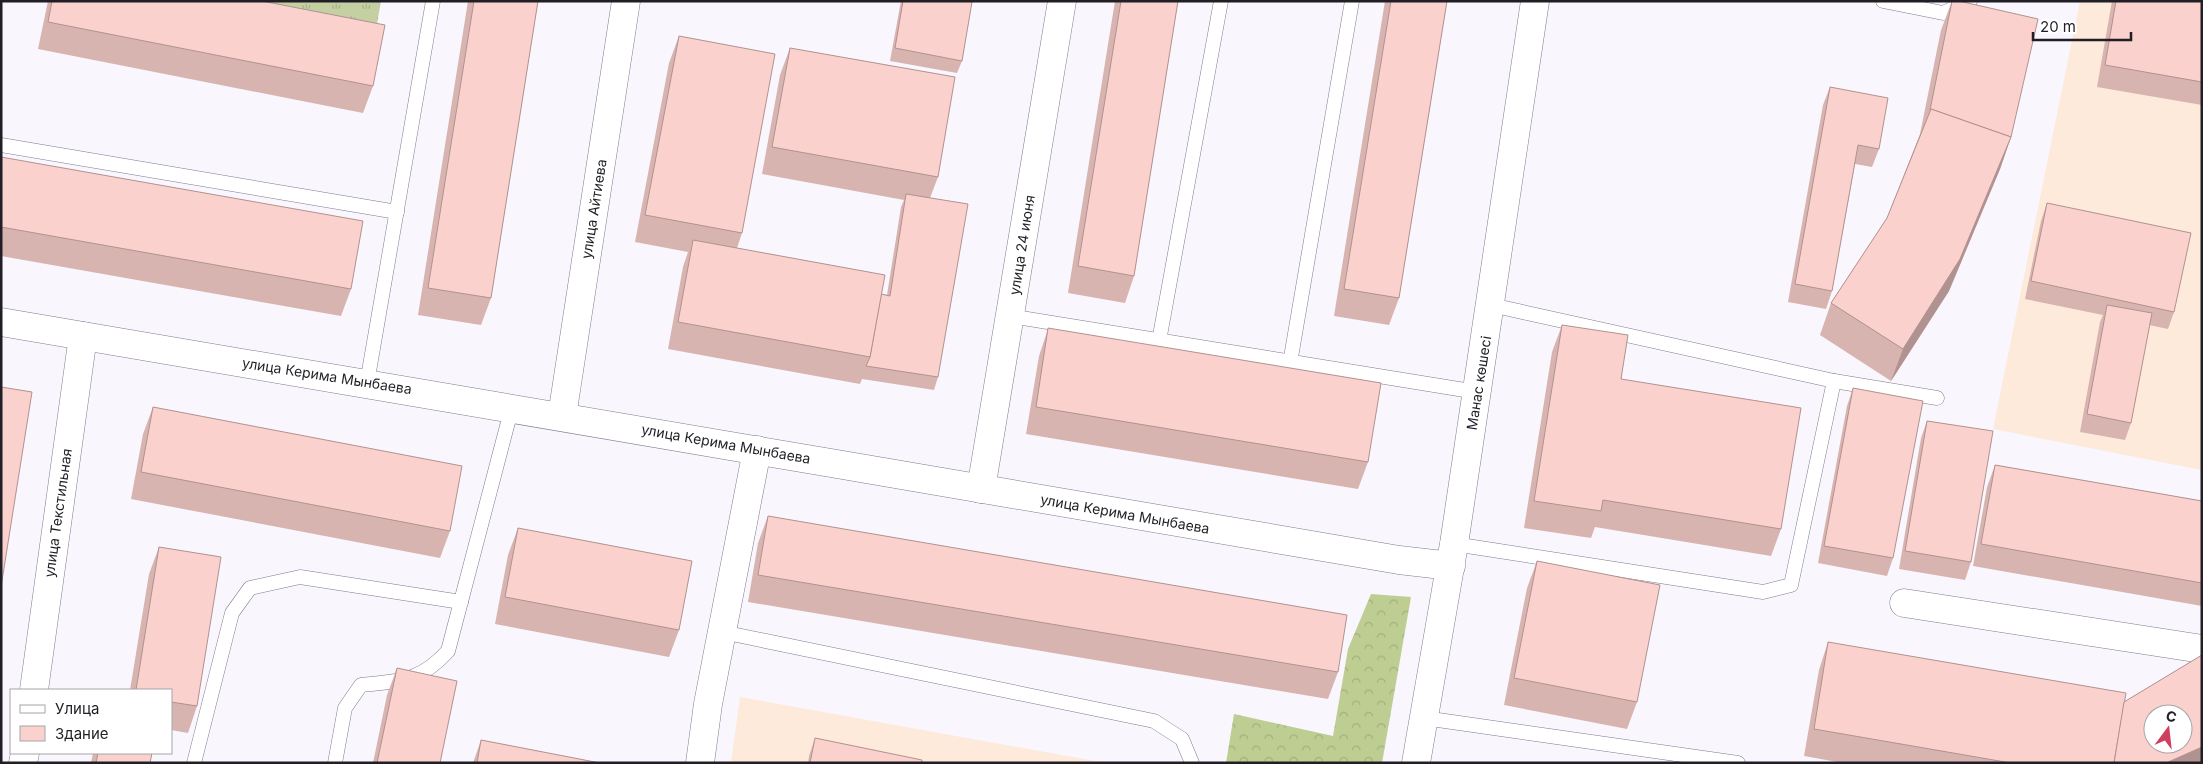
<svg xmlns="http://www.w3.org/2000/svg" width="2203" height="764" font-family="Inter,sans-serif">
<defs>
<pattern id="grass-tufts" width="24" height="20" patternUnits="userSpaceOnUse" patternTransform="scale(1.25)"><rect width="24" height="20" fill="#c4d0a2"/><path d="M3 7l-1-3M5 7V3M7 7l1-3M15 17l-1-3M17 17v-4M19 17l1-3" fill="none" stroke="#a8b28b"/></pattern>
<pattern id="forest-crowns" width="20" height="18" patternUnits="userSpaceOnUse" patternTransform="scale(1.25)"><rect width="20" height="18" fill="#becd92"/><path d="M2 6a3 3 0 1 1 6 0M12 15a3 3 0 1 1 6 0" fill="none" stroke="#a3b07e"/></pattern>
</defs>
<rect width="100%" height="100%" fill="#f9f6fd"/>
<g fill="#fdeada">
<polygon points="2080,1 2202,1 2202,470 1993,429"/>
<polygon points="740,697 1106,763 731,763"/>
</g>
<polygon fill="url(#grass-tufts)" points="197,1 381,1 375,35"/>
<polygon fill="url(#forest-crowns)" points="1371,594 1411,597 1382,763 1226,763 1234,714 1333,736 1348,649"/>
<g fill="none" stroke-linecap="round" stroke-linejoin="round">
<g stroke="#807b8b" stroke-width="15">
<g id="service">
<polyline points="1883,1 1943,13 1970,1"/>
<polyline points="1,145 397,212"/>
<polyline points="1491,305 1834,381 1937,398"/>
<polyline points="1010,316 1477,392"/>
<polyline points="1159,341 1221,1"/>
<polyline points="1290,363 1352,1"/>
<polyline points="367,383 433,1"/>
<polyline points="1454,544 1763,592 1791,585 1834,381"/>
<polyline points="722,632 1154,721 1182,739 1192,763"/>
<polyline points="1424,718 1738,763"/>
<polyline points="194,763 232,613 250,588 300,577 461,602"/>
<path d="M335,763L345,708L361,685C399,681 420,682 448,651L512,407"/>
</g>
</g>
<g stroke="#807b8b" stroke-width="29">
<g id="minor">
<path d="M1,322C467,400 933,481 1399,560L1451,566"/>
<polyline points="562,416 626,1"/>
<polyline points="981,489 1062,1"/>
<polyline points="1904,603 2202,649"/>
<polyline points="34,690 83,336"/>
<polyline points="23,763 25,753"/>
<polyline points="700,763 708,704 757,450"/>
</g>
</g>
<g stroke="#807b8b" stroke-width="29">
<polyline id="tertiary" points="1416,763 1454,544 1535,1"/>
</g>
<use href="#service" stroke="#fff" stroke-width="14"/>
<use href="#minor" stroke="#fff" stroke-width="28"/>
<use href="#tertiary" stroke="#fff" stroke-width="28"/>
</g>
<g fill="#d8b4b1">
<polygon points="48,1 262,1 373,86 363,113 38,49"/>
<polygon points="468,1 538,1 491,298 481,325 418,315"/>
<polygon points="901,1 971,1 962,61 957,73 890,61"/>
<polygon points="1115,1 1178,1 1134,276 1125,303 1068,293"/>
<polygon points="1385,1 1447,1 1399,298 1389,325 1334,316"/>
<polygon points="1952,1 2011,137 2000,169 1949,291 1891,381 1820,335 1831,303 1887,218 1920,134 1941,30"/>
<polygon points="2112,1 2202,1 2202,105 2097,87"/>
<polygon points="679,36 742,233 737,248 881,294 887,295 901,207 904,200 762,174 780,75 790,48 938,177 930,198 938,377 934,390 862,379 860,384 668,349 683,267 688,252 635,242 669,63"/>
<polygon points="1830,87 1879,149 1872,167 1855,164 1832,291 1826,309 1788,302 1823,105"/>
<polygon points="1,157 351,289 341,316 1,256"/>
<polygon points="2047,203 2174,312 2168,329 2149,325 2131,423 2125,440 2080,432 2100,322 2103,315 2025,299 2041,221"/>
<polygon points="1562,325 1621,379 1781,529 1771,556 1595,527 1591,538 1524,528 1552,352"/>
<polygon points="1048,329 1368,462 1358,489 1026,434 1039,356"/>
<polygon points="1853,388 1893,558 1887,576 1818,563 1847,406"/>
<polygon points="153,407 450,531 440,558 131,499 143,434"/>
<polygon points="1927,421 1971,562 1965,580 1899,569 1921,438"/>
<polygon points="1995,465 2202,501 2202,606 1973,566 1987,487"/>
<polygon points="768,516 1338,672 1328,699 748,602 758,543"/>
<polygon points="518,528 679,630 669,657 495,624 508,555"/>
<polygon points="159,547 197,706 188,733 171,730 171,690 130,690 149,574"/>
<polygon points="1537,561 1637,702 1627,729 1504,705 1527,588"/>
<polygon points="1828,642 2124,702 2202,655 2202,761 2199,763 1843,763 1804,756 1819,670"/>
<polygon points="397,668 440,763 373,763 387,695"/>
<polygon points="815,738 922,763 808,763 809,756"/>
<polygon points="481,740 600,763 473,763"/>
<polygon points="93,753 152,753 150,763 91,763"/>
</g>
<g fill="#b09290">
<polygon points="2011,137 2000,169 1949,291 1891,381 1903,349"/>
<polygon points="2202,747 2202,761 2199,763 2166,763"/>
</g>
<g fill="#fbd1ce" stroke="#b09290" fill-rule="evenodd">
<polygon points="52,1 262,1 385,25 373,86 48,22"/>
<polygon points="474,1 538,1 491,298 428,288"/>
<polygon points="903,1 966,1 972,2 962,61 895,48"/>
<polygon points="1121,1 1178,1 1134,276 1078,266"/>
<polygon points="1391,1 1447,1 1399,298 1344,289"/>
<polygon points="1952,1 1959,1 2038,19 2011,137 1931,109 1930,110"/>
<polygon points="2116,1 2202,1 2202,82 2105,65"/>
<polygon points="679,36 775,54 742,233 645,215"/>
<polygon points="790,48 955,77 938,177 772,147"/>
<polygon points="1830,87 1888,98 1879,149 1858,145 1832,291 1795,284"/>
<polygon points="1931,109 2011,137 1960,259 1903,349 1831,303 1887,218"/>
<polygon points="1,157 363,221 351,289 1,227"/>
<polygon points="906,194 968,204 938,377 866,366 870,357 881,294 890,296"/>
<polygon points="2047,203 2191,233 2174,312 2031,281"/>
<polygon points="693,240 885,275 870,357 678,322"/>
<polygon points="2107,305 2152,313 2131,423 2087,414"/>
<polygon points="1562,325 1628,335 1621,379 1801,408 1781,529 1603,500 1601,511 1534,501"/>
<polygon points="1048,328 1381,383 1368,462 1036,407"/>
<polygon points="1,387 32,392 1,587"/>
<polygon points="1853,388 1923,401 1893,558 1824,546"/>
<polygon points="153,407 462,466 450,531 141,472"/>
<polygon points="1927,421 1993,431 1971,562 1905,551"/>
<polygon points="1995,465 2202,501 2202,583 1981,544"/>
<polygon points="768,516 1347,615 1338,672 758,575"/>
<polygon points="518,528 692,561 679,630 505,597"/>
<polygon points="159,547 221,557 197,706 171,702 171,690 136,690"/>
<polygon points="1537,561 1660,585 1637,702 1514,678"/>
<polygon points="1828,642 2126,693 2114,763 2011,763 1814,729"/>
<path d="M2202,655V747L2166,763H2114L2124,702ZM2153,714H2183V744H2153Z"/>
<polygon points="397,668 457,681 440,763 377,763"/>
<polygon points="815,738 922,760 922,763 810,763"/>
<polygon points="481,740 600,763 477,763"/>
<polygon points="98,753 152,753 150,763 96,763"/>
</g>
<g text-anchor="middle" stroke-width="4.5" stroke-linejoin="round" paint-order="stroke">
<g font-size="14" fill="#211f25" stroke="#fff">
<text transform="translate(594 209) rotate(-81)" y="5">улица Айтиева</text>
<text transform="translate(1022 245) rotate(-81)" y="5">улица 24 июня</text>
<text transform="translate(327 376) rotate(9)" y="5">улица Керима Мынбаева</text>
<text transform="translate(1479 383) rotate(-81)" y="5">Манас көшесі</text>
<text transform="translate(726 444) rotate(10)" y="5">улица Керима Мынбаева</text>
<text transform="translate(58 513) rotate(-82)" y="5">улица Текстильная</text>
<text transform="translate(1125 514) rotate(10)" y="5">улица Керима Мынбаева</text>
</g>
</g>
<rect width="2203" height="764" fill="none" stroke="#211f25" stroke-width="5"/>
<rect x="10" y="689" width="162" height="65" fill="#ffffff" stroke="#a6a5a8"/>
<rect x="20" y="705" width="25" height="8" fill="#ffffff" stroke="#a6a5a8"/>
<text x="55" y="714" font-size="15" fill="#211f25">Улица</text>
<rect x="20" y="726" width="25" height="15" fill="#fbd1ce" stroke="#a6a5a8"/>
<text x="55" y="739" font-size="15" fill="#211f25">Здание</text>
<g transform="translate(2168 729) rotate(15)"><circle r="24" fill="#ffffff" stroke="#a6a5a8"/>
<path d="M0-4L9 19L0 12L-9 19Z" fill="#cf3f5d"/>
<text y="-8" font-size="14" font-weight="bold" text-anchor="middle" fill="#211f25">С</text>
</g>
<path d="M2033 32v8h98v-8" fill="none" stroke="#211f25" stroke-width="2.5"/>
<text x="2040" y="32" font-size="15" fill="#211f25" stroke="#ffffff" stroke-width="4" paint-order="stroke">20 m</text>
</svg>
